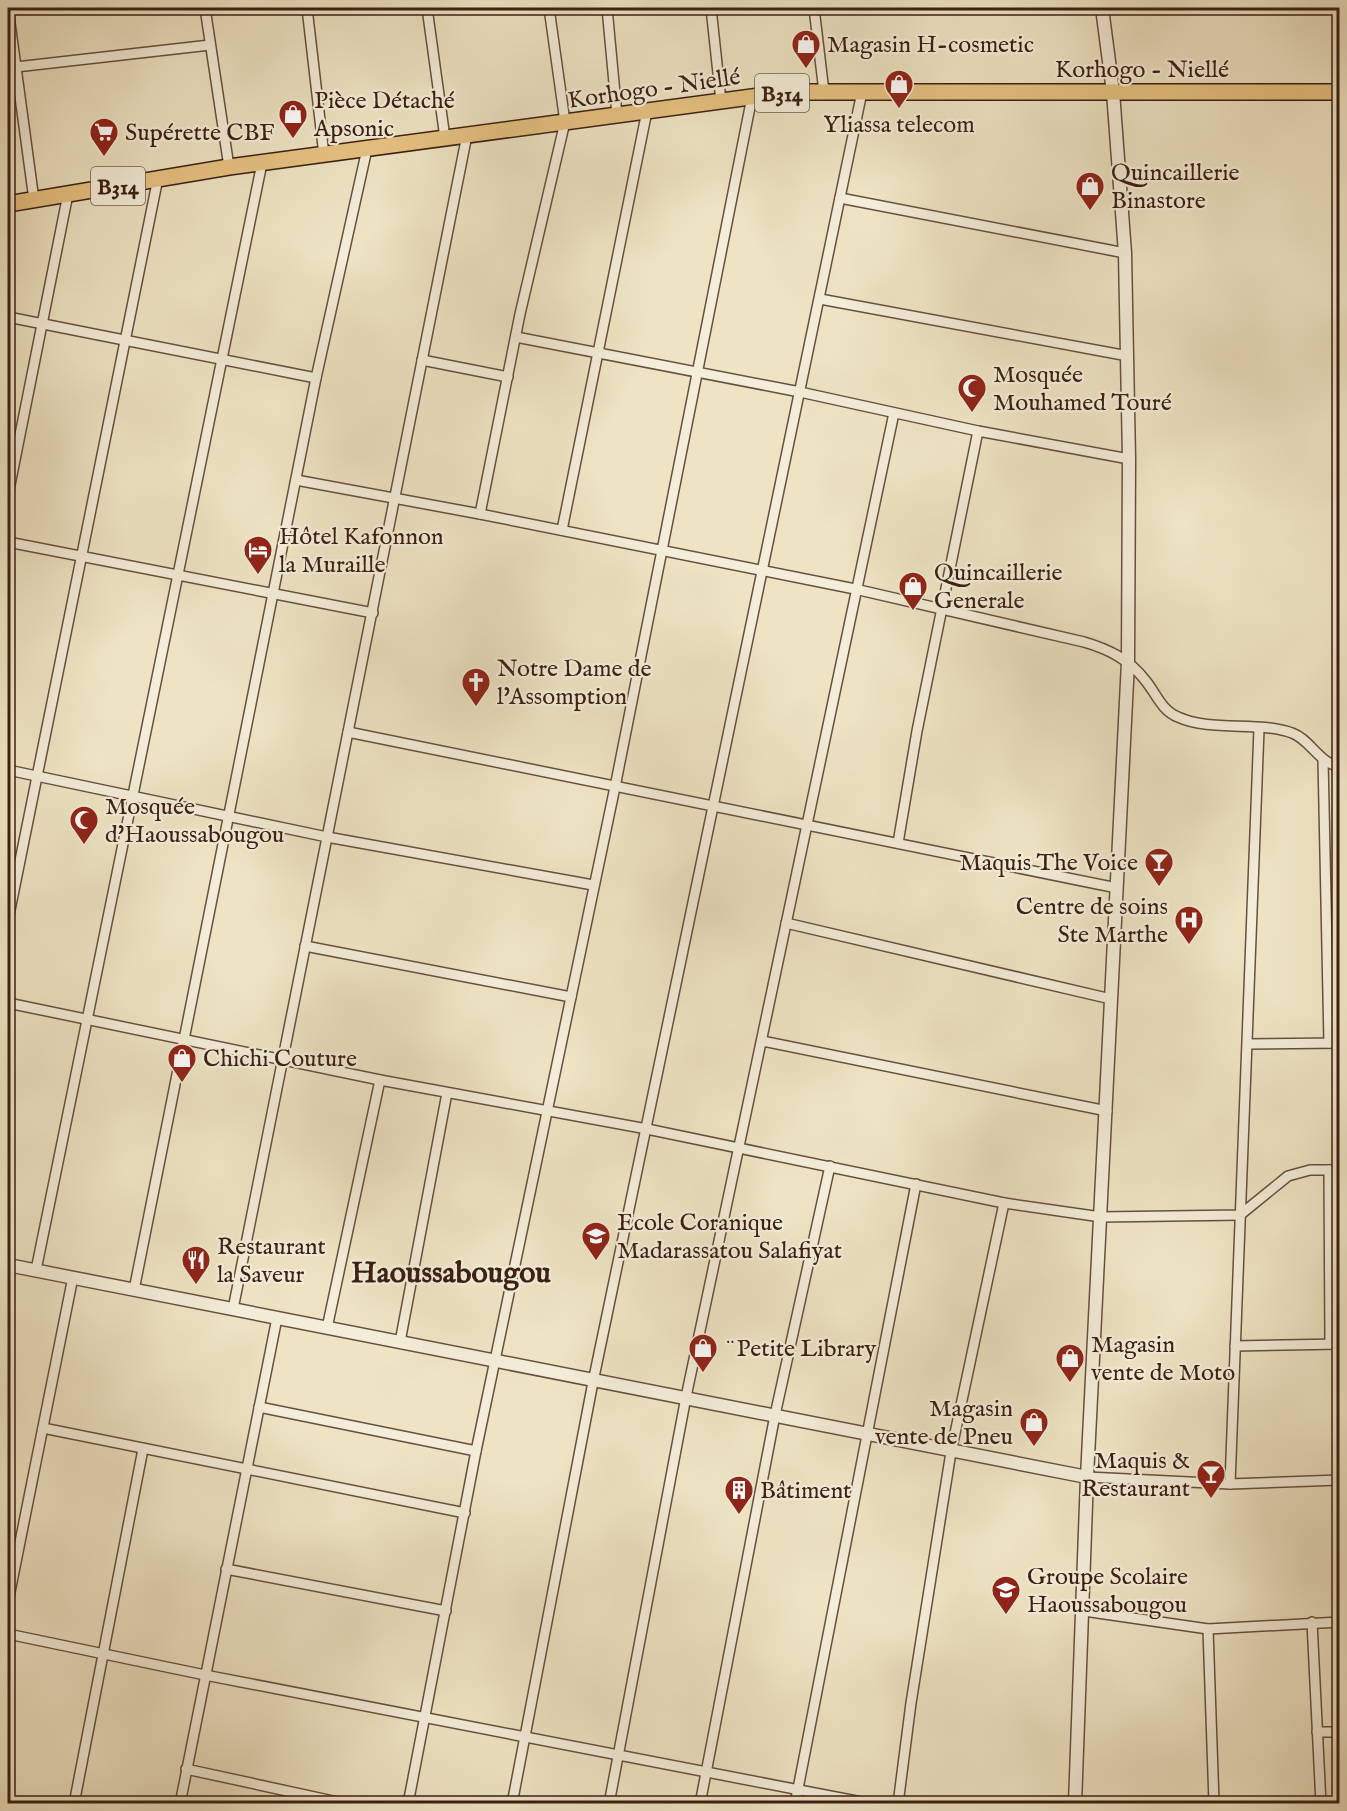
<svg xmlns="http://www.w3.org/2000/svg" width="1347" height="1811" font-family="'IM FELL English',serif">
<rect width="100%" height="100%" fill="#eee4c4"/>
<filter id="stains"><feTurbulence type="fractalNoise" baseFrequency=".00333" numOctaves="4"/><feColorMatrix values="0 0 0 0 .2 0 0 0 0 .09 0 0 0 0 .02 0 0 0 .5 -.17"/></filter>
<radialGradient id="worn" r=".72"><stop offset=".6" stop-color="#630" stop-opacity="0"/><stop offset="1" stop-color="#630" stop-opacity=".3"/></radialGradient>
<g fill="none" stroke-linecap="round" stroke-linejoin="round">
<g stroke="#67503f" stroke-width="12">
<g id="minor">
<polyline points="8,8 34,200"/>
<polyline points="205,8 229,167"/>
<polyline points="307,8 324,155"/>
<polyline points="427,8 445,138"/>
<polyline points="607,8 617,115"/>
<polyline points="711,8 721,101"/>
<polyline points="814,8 824,92"/>
<polyline points="16,67 210,45"/>
<polyline points="840,198 1125,253"/>
<polyline points="820,299 1128,356"/>
<polyline points="8,317 316,378"/>
<polyline points="516,337 800,392 978,431 1129,459"/>
<polyline points="422,360 508,377"/>
<path d="M296,480L480,514L855,589L1084,642C1108,649 1129,659 1145,680C1156,693 1161,710 1178,717C1210,732 1261,721 1292,733C1310,739 1320,765 1340,766"/>
<polyline points="8,495 68,194"/>
<polyline points="480,514 520,314 565,122 549,8"/>
<polyline points="562,530 647,111"/>
<polyline points="8,542 373,613"/>
<polyline points="348,732 1117,888"/>
<polyline points="1323,759 1329,1043"/>
<polyline points="8,770 327,837 593,885"/>
<polyline points="898,843 917,731 978,431"/>
<polyline points="8,920 158,178"/>
<polyline points="786,923 1111,999"/>
<polyline points="305,946 571,997"/>
<polyline points="8,1003 380,1080 647,1129 1004,1203 1101,1217 1240,1215 1288,1176 1310,1170 1340,1170"/>
<polyline points="762,1041 1107,1111"/>
<polyline points="1248,1044 1340,1043"/>
<polyline points="1329,1170 1330,1344"/>
<polyline points="36,1270 262,163"/>
<polyline points="134,1290 316,378 367,149"/>
<polyline points="233,1309 467,135"/>
<polyline points="327,1328 380,1080"/>
<polyline points="400,1342 447,1093"/>
<polyline points="1235,1346 1340,1344"/>
<polyline points="259,1407 476,1451"/>
<polyline points="43,1428 465,1513"/>
<polyline points="1087,1477 1230,1484 1340,1480"/>
<polyline points="1230,1484 1259,729"/>
<polyline points="226,1569 446,1611"/>
<polyline points="8,1602 73,1277"/>
<polyline points="1084,1611 1208,1629 1340,1622"/>
<polyline points="1312,1622 1321,1804"/>
<polyline points="1208,1629 1214,1803"/>
<polyline points="8,1634 205,1675 872,1804"/>
<polyline points="1317,1732 1340,1732"/>
<polyline points="186,1769 347,1804"/>
<polyline points="74,1804 143,1449"/>
<polyline points="180,1804 277,1318"/>
<polyline points="408,1804 476,1451 615,787 752,97"/>
<polyline points="512,1804 593,1382 862,92"/>
<polyline points="609,1804 686,1397 894,413"/>
<polyline points="700,1804 775,1415 830,1166"/>
<polyline points="795,1804 916,1184"/>
<polyline points="898,1804 911,1703 951,1452 1004,1203"/>
</g>
</g>
<g stroke="#67503f" stroke-width="15">
<g id="tertiary">
<polyline points="8,1265 1087,1477"/>
<polyline points="1075,1804 1087,1477 1128,662 1129,459 1125,253 1113,92 1102,8"/>
</g>
</g>
<g stroke="#3a1f13" stroke-width="18">
<polyline id="primary" points="8,204 229,167 788,92 1340,92"/>
</g>
<use href="#minor" stroke="#f4edd9" stroke-width="9"/>
<use href="#tertiary" stroke="#f4edd9" stroke-width="12"/>
<use href="#primary" stroke="#e7c282" stroke-width="15"/>
</g>
<defs>
<g id="shop-pin" transform="scale(1.5)"><path d="M0 17L-7.5 6A9.5 9.5 0 1 1 7.5 6Z" fill="#8f2418" stroke="#f4edd9"/><path d="M-5-2.5h2.3a2.7 3.5 0 0 1 5.4 0H5L5.5 6h-11ZM-1.5-2.5h3a1.5 2.3 0 0 0-3 0Z" fill="#fff"/></g>
<g id="supermarket-pin" transform="scale(1.5)"><path d="M0 17L-7.5 6A9.5 9.5 0 1 1 7.5 6Z" fill="#8f2418" stroke="#f4edd9"/><path d="M-6-5.5h2.5l.6 2H6L4.5 2H-2.5L-4.4-4H-6ZM-1.5 3.2a1.3 1.3 0 1 0 .1 0ZM3 3.2a1.3 1.3 0 1 0 .1 0Z" fill="#fff"/></g>
<g id="mosque-pin" transform="scale(1.5)"><path d="M0 17L-7.5 6A9.5 9.5 0 1 1 7.5 6Z" fill="#8f2418" stroke="#f4edd9"/><path d="M3.5-4.9A6 6 0 1 0 3.5 4.9A5 5 0 1 1 3.5-4.9Z" fill="#fff"/></g>
<g id="hotel-pin" transform="scale(1.5)"><path d="M0 17L-7.5 6A9.5 9.5 0 1 1 7.5 6Z" fill="#8f2418" stroke="#f4edd9"/><path d="M-6-4.5h1.5V1H6V5H4.5V3h-9V5H-6ZM-4 0a1.8 1.8 0 1 1 3.6 0ZM.5 0V-2.5h3Q6-2.5 6 0Z" fill="#fff"/></g>
<g id="church-pin" transform="scale(1.5)"><path d="M0 17L-7.5 6A9.5 9.5 0 1 1 7.5 6Z" fill="#8f2418" stroke="#f4edd9"/><path d="M-1.2-6h2.4v3.5h3.3v2.4h-3.3V6h-2.4V-.1h-3.3v-2.4h3.3Z" fill="#fff"/></g>
<g id="bar-pin" transform="scale(1.5)"><path d="M0 17L-7.5 6A9.5 9.5 0 1 1 7.5 6Z" fill="#8f2418" stroke="#f4edd9"/><path d="M-6-5H6L.8 .8V4.5H3.5V6h-7V4.5H-.8V.8Z" fill="#fff"/></g>
<g id="hospital-pin" transform="scale(1.5)"><path d="M0 17L-7.5 6A9.5 9.5 0 1 1 7.5 6Z" fill="#8f2418" stroke="#f4edd9"/><path d="M-5-5h3v3.5h4V-5h3V5h-3V1.5h-4V5h-3Z" fill="#fff"/></g>
<g id="school-pin" transform="scale(1.5)"><path d="M0 17L-7.5 6A9.5 9.5 0 1 1 7.5 6Z" fill="#8f2418" stroke="#f4edd9"/><path d="M0-5L7-2L0 1L-7-2ZM-4 1L0 2.5L4 1V4Q0 6-4 4Z" fill="#fff"/></g>
<g id="restaurant-pin" transform="scale(1.5)"><path d="M0 17L-7.5 6A9.5 9.5 0 1 1 7.5 6Z" fill="#8f2418" stroke="#f4edd9"/><path d="M-5-6h1v4h1v-4h1v4h1v-4h1v5L-1.5 .5V6h-2V.5L-5-1ZM5-6V6H3V1.5H1.5Q1.5-4 5-6Z" fill="#fff"/></g>
<g id="building-pin" transform="scale(1.5)"><path d="M0 17L-7.5 6A9.5 9.5 0 1 1 7.5 6Z" fill="#8f2418" stroke="#f4edd9"/><path d="M-4-6H4V6H1V3H-1V6H-4ZM-2.5-4.3h1.7v1.8h-1.7ZM.8-4.3h1.7v1.8H.8ZM-2.5-1h1.7V.8h-1.7ZM.8-1h1.7V.8H.8Z" fill="#fff"/></g>
</defs>
<g fill-rule="evenodd">
<use href="#shop-pin" x="806" y="44"/>
<use href="#shop-pin" x="899" y="84"/>
<use href="#shop-pin" x="293" y="114"/>
<use href="#supermarket-pin" x="104" y="132"/>
<use href="#shop-pin" x="1090" y="186"/>
<use href="#mosque-pin" x="972" y="388"/>
<use href="#hotel-pin" x="258" y="550"/>
<use href="#shop-pin" x="913" y="586"/>
<use href="#church-pin" x="476" y="682"/>
<use href="#mosque-pin" x="84" y="820"/>
<use href="#bar-pin" x="1159" y="862"/>
<use href="#hospital-pin" x="1189" y="920"/>
<use href="#shop-pin" x="182" y="1058"/>
<use href="#school-pin" x="596" y="1236"/>
<use href="#restaurant-pin" x="196" y="1260"/>
<use href="#shop-pin" x="703" y="1348"/>
<use href="#shop-pin" x="1070" y="1358"/>
<use href="#shop-pin" x="1034" y="1422"/>
<use href="#bar-pin" x="1211" y="1474"/>
<use href="#building-pin" x="739" y="1490"/>
<use href="#school-pin" x="1006" y="1590"/>
</g>
<g text-anchor="middle" stroke-width="4.5" stroke-linejoin="round" paint-order="stroke">
<g fill="#f4edd9" stroke="#725d4e" stroke-width="1.5">
<rect x="755" y="74" width="54" height="38" rx="4.5"/>
<rect x="91" y="167" width="54" height="38" rx="4.5"/>
</g>
<g font-size="22" font-weight="bold" fill="#3a1f13">
<text x="782" y="101">B314</text>
<text x="118" y="194">B314</text>
</g>
<g font-size="24" fill="#3a1f13" stroke="#f4edd9" text-anchor="start">
<text x="827" y="52">Magasin H-cosmetic</text>
<text x="314" y="108">Pièce Détaché<tspan x="314" dy="28">Apsonic</tspan></text>
<text x="899" y="132" text-anchor="middle">Yliassa telecom</text>
<text x="125" y="140">Supérette CBF</text>
<text x="1111" y="180">Quincaillerie<tspan x="1111" dy="28">Binastore</tspan></text>
<text x="993" y="382">Mosquée<tspan x="993" dy="28">Mouhamed Touré</tspan></text>
<text x="279" y="544">Hôtel Kafonnon<tspan x="279" dy="28">la Muraille</tspan></text>
<text x="934" y="580">Quincaillerie<tspan x="934" dy="28">Generale</tspan></text>
<text x="497" y="676">Notre Dame de<tspan x="497" dy="28">l'Assomption</tspan></text>
<text x="105" y="814">Mosquée<tspan x="105" dy="28">d'Haoussabougou</tspan></text>
<text x="1138" y="870" text-anchor="end">Maquis The Voice</text>
<text x="1168" y="914" text-anchor="end">Centre de soins<tspan x="1168" dy="28">Ste Marthe</tspan></text>
<text x="203" y="1066">Chichi Couture</text>
<text x="617" y="1230">Ecole Coranique<tspan x="617" dy="28">Madarassatou Salafiyat</tspan></text>
<text x="217" y="1254">Restaurant<tspan x="217" dy="28">la Saveur</tspan></text>
<text x="1091" y="1352">Magasin<tspan x="1091" dy="28">vente de Moto</tspan></text>
<text x="724" y="1356">¨Petite Library</text>
<text x="1013" y="1416" text-anchor="end">Magasin<tspan x="1013" dy="28">vente de Pneu</tspan></text>
<text x="1190" y="1468" text-anchor="end">Maquis &amp;<tspan x="1190" dy="28">Restaurant</tspan></text>
<text x="760" y="1498">Bâtiment</text>
<text x="1027" y="1584">Groupe Scolaire<tspan x="1027" dy="28">Haoussabougou</tspan></text>
</g>
<g font-size="24" fill="#3a1f13" stroke="#f4edd9">
<text x="1142" y="77">Korhogo - Niellé</text>
<text transform="translate(654 88) rotate(-8)" y="8">Korhogo - Niellé</text>
</g>
<g font-size="30" font-weight="bold" fill="#3a1f13" stroke="#f4edd9">
<text x="451" y="1282">Haoussabougou</text>
</g>
</g>
<rect width="1347" height="1811" fill="none" stroke="#eee4c4" stroke-width="30"/>
<rect x="9" y="9" width="1329" height="1793" fill="none" stroke="#3a1f13" stroke-width="3"/>
<rect x="15" y="15" width="1317" height="1781" fill="none" stroke="#3a1f13" stroke-width="1.5"/>
<rect width="100%" height="100%" filter="url(#stains)"/>
<rect width="100%" height="100%" fill="url(#worn)"/>
</svg>
